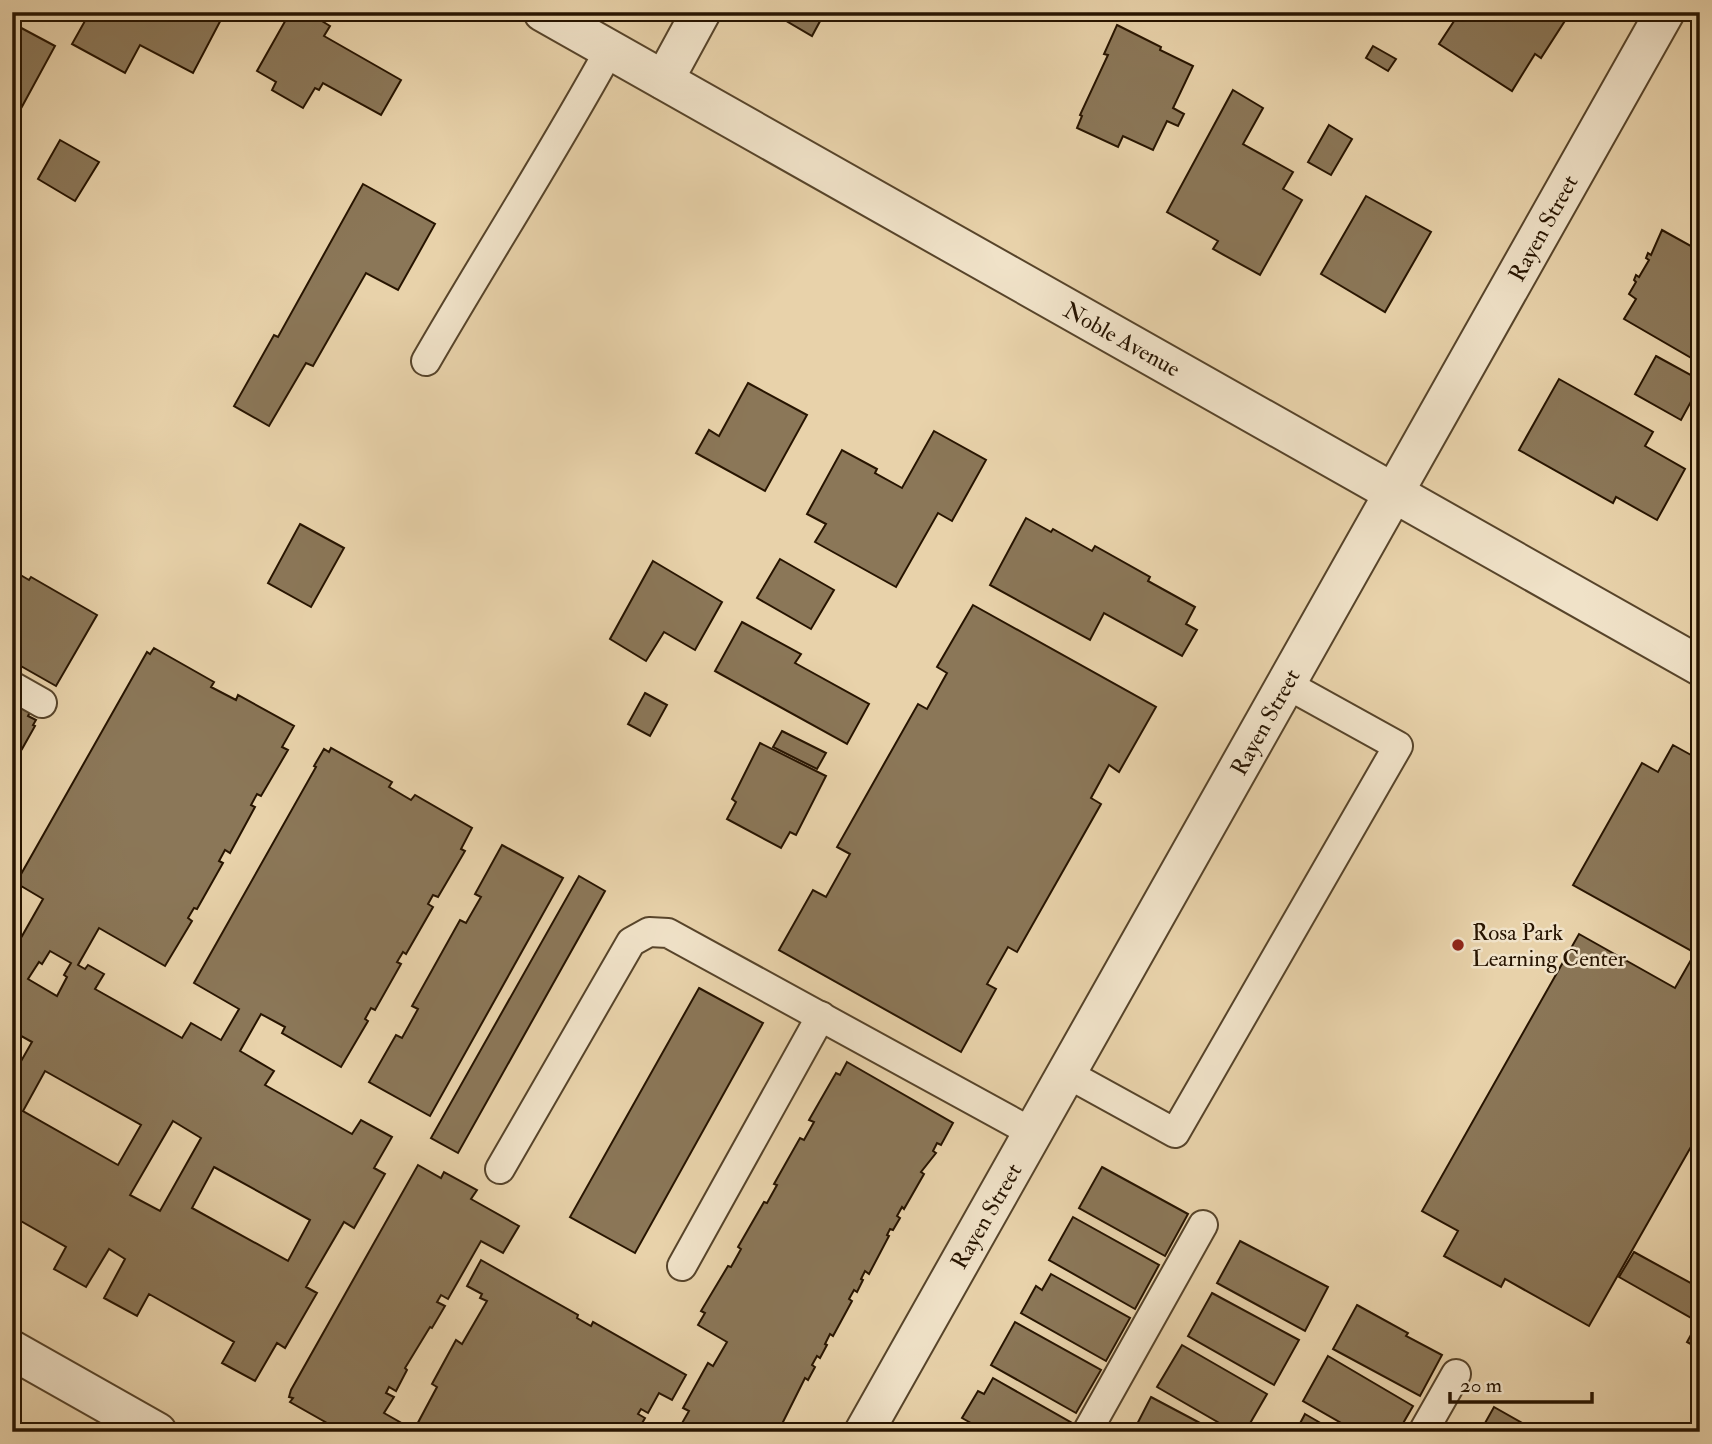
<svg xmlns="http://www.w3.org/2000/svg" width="1712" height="1444" font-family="'IM FELL Double Pica',serif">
<rect width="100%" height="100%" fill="#e8d2aa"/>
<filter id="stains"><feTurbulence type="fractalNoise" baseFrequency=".00286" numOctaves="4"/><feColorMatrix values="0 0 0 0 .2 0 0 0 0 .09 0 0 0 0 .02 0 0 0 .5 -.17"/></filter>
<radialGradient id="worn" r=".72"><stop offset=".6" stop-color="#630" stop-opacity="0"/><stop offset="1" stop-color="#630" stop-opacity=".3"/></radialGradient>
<g fill="#8b7758" stroke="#271400" stroke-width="2" fill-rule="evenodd">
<polygon points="90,12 225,12 193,73 140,45 125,73 72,44"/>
<polygon points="300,12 307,12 330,26 324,36 401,80 381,115 323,83 319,90 315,88 303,108 272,90 276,82 257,71 288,16 296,20"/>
<polygon points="771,12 825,12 812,36"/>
<polygon points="1460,12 1561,12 1568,16 1541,58 1535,54 1512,91 1439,44"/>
<polygon points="12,23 55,46 12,125"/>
<polygon points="1117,25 1161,47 1160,50 1193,66 1173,108 1184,114 1178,126 1167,121 1153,150 1123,136 1118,147 1077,128 1082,116 1080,115 1108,55 1104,54"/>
<polygon points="1373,46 1396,59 1388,71 1366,58"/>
<polygon points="1233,90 1263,108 1243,144 1293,172 1283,189 1302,200 1260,275 1213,249 1218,241 1167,212"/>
<polygon points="1329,125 1352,139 1331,175 1308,162"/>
<polygon points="60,140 99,162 75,201 38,179"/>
<polygon points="363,184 435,224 398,290 366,273 313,366 306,363 269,426 234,406 274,335 278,337"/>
<polygon points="1366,196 1431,232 1385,312 1321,274"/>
<polygon points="1662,230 1700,251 1700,363 1624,319 1636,299 1629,294 1636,282 1634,280 1636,275 1639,277 1649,260 1646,258 1648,253 1651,255"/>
<polygon points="1656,356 1700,380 1700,385 1681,420 1635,394"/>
<polygon points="1559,379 1653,432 1645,446 1685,469 1657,520 1616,497 1613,503 1519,450"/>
<polygon points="748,383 807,415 765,491 696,453 709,430 719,436"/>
<polygon points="934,431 986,460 952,521 938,513 896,587 815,542 826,524 807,514 842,450 877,469 875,473 902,488"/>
<polygon points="1026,518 1051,532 1053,529 1092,551 1095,546 1150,577 1148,581 1195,607 1186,624 1197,630 1182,656 1104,613 1090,640 990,585"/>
<polygon points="300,524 344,548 311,607 268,583"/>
<polygon points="780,559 834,590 811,629 757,598"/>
<polygon points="653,561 722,602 695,650 664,632 646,661 610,639"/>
<polygon points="12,570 29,580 31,577 97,615 56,686 12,661"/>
<polygon points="973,605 1156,707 1119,772 1109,765 1091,798 1101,804 1017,952 1008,947 987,984 996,989 961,1052 779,950 813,890 826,897 850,854 837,847 918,704 927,709 947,673 937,667"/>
<polygon points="742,622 801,654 795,663 869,704 847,744 715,671"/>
<path d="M154,648L214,682L211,687L236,700L238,695L294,726L282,747L288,750L261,796L257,794L251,805L255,807L230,853L225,850L219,861L223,863L197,909L194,908L188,918L192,921L165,966L99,928L78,965L85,969L88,965L104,974L95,989L182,1038L191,1023L221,1040L239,1009L194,983L316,767L314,766L324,749L329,752L331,748L392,782L389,787L411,800L415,795L472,828L461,849L465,851L438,897L433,895L428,904L433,907L406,954L403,952L397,962L401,964L375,1010L371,1008L365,1019L368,1021L341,1067L282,1033L285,1027L261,1014L240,1051L274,1071L265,1085L352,1134L361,1120L392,1137L374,1168L385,1174L354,1228L344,1222L306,1287L317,1293L285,1348L277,1343L255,1381L222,1363L234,1342L149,1294L137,1316L104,1298L125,1259L109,1249L86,1287L54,1269L66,1247L12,1216V1077L32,1042L12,1031V941L14,942L19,933L22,936L43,899L16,883L147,652L150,654ZM50,951L71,963L64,975L67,977L57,996L28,979L39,962L42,964ZM45,1071L141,1125L118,1165L23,1111ZM173,1121L201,1138L160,1211L130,1195ZM214,1167L310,1220L288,1261L192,1208Z"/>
<polygon points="645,693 667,705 650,736 628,724"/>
<polygon points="12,702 30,712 28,716 36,720 33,725 35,726 22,749 19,747 12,758"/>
<polygon points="782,731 826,753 817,769 773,747"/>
<polygon points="760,743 826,776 796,835 790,832 781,848 727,819 736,802 732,799"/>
<polygon points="1673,745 1700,760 1700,988 1694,999 1700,1002 1700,1131 1589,1326 1505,1279 1501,1287 1444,1256 1458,1231 1422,1211 1579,934 1675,988 1695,953 1573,885 1642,763 1658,772"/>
<polygon points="502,845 563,878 430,1116 369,1082 396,1035 402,1038 418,1009 412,1006 460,920 466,923 481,897 475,894"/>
<polygon points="579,876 605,891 458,1153 431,1138"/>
<polygon points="699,988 763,1023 635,1253 570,1217"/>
<polygon points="847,1062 953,1123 941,1145 937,1143 933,1151 936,1153 921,1172 924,1174 904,1209 902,1207 897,1216 900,1218 893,1230 890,1229 887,1235 889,1236 869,1274 865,1271 861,1279 863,1280 857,1292 854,1290 849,1299 852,1301 833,1336 830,1334 825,1344 827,1345 820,1358 817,1356 812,1365 815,1367 808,1380 805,1378 778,1432 677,1432 689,1411 683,1408 708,1363 713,1366 727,1342 698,1325 705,1313 701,1311 728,1266 731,1267 741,1249 738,1247 764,1202 767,1203 777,1185 774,1184 800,1138 804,1140 814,1122 809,1120 836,1073 840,1075"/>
<polygon points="418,1165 441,1178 444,1172 477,1190 471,1199 519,1226 503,1253 481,1241 448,1299 441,1295 437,1302 445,1306 432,1328 430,1327 405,1368 407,1370 396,1391 389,1387 386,1393 394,1397 384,1413 414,1430 437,1387 432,1384 456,1340 462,1344 487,1301 480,1298 482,1294 467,1286 481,1260 578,1315 577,1318 591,1326 593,1322 686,1375 672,1400 659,1393 648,1413 641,1409 638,1414 645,1418 637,1432 343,1432 290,1402 293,1398 289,1397 291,1390"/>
<polygon points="1102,1167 1188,1214 1165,1256 1079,1208"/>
<polygon points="1073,1217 1159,1265 1135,1309 1049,1260"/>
<polygon points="1240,1241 1328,1287 1305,1331 1217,1283"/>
<polygon points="1634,1252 1696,1286 1700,1280 1700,1349 1687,1342 1698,1322 1619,1277"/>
<polygon points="1051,1274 1130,1318 1106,1361 1021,1313 1036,1286 1042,1290"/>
<polygon points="1212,1293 1299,1340 1274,1385 1188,1336"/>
<polygon points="1357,1305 1408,1333 1406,1336 1442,1355 1420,1396 1333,1349"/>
<polygon points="1015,1322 1101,1370 1076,1413 991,1365"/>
<polygon points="1182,1345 1267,1394 1245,1432 1235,1432 1157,1387"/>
<polygon points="1328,1356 1413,1406 1398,1432 1357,1432 1303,1401"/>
<polygon points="993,1378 1072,1423 1067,1432 987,1432 962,1418 978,1391 984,1394"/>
<polygon points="1151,1397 1217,1432 1133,1432"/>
<polygon points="1494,1407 1538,1432 1480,1432"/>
<polygon points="1305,1414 1336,1432 1286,1432 1289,1427 1296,1431"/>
</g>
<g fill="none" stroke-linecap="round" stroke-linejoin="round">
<g stroke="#57442a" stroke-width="32">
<g id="service">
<path d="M426,361C486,257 552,155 610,49"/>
<polyline points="12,686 42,703"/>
<polyline points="1066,1073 1175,1133 1398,746 1286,684"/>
<polyline points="500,1169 631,942 649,932 668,933 1033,1133"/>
<polyline points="682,1266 821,1016"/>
<polyline points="1087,1432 1203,1225"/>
<polyline points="1423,1432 1456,1374"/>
</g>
</g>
<g stroke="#57442a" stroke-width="42">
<g id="minor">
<polyline points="543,12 1700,666"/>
<polyline points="664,80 701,12"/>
</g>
</g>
<g stroke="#57442a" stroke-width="42">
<g id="tertiary">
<polyline points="12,1350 157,1432"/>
<polyline points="864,1432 1665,12"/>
</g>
</g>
<use href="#service" stroke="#f0e2c8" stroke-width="28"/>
<use href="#minor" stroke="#f0e2c8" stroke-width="38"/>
<use href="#tertiary" stroke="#f0e2c8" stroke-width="38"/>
</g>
<circle fill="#8f2418" stroke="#f0e2c8" stroke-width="2.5" cx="1458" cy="945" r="7"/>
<g text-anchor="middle" stroke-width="5" stroke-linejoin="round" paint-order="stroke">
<g font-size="23" fill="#271400" stroke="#f0e2c8">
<text transform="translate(1543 228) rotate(-61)" y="8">Rayen Street</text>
<text transform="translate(1122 339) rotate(29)" y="8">Noble Avenue</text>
<text transform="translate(1265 722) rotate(-61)" y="8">Rayen Street</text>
<text transform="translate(986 1216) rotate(-60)" y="8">Rayen Street</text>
</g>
<g font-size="23" fill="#271400" stroke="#f0e2c8" text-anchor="start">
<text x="1472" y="940">Rosa Park<tspan x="1472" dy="26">Learning Center</tspan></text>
</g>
</g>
<rect width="1712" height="1444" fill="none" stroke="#e8d2aa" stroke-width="42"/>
<rect x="14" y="14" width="1684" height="1416" fill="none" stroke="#271400" stroke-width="3.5"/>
<rect x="21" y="21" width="1670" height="1402" fill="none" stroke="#271400" stroke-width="2"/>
<path d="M1450 1392v10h142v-10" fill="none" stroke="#271400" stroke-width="3.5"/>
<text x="1460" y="1392" font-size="21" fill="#271400" stroke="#f0e2c8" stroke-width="5" paint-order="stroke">20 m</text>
<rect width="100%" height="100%" filter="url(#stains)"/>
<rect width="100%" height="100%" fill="url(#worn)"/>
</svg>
